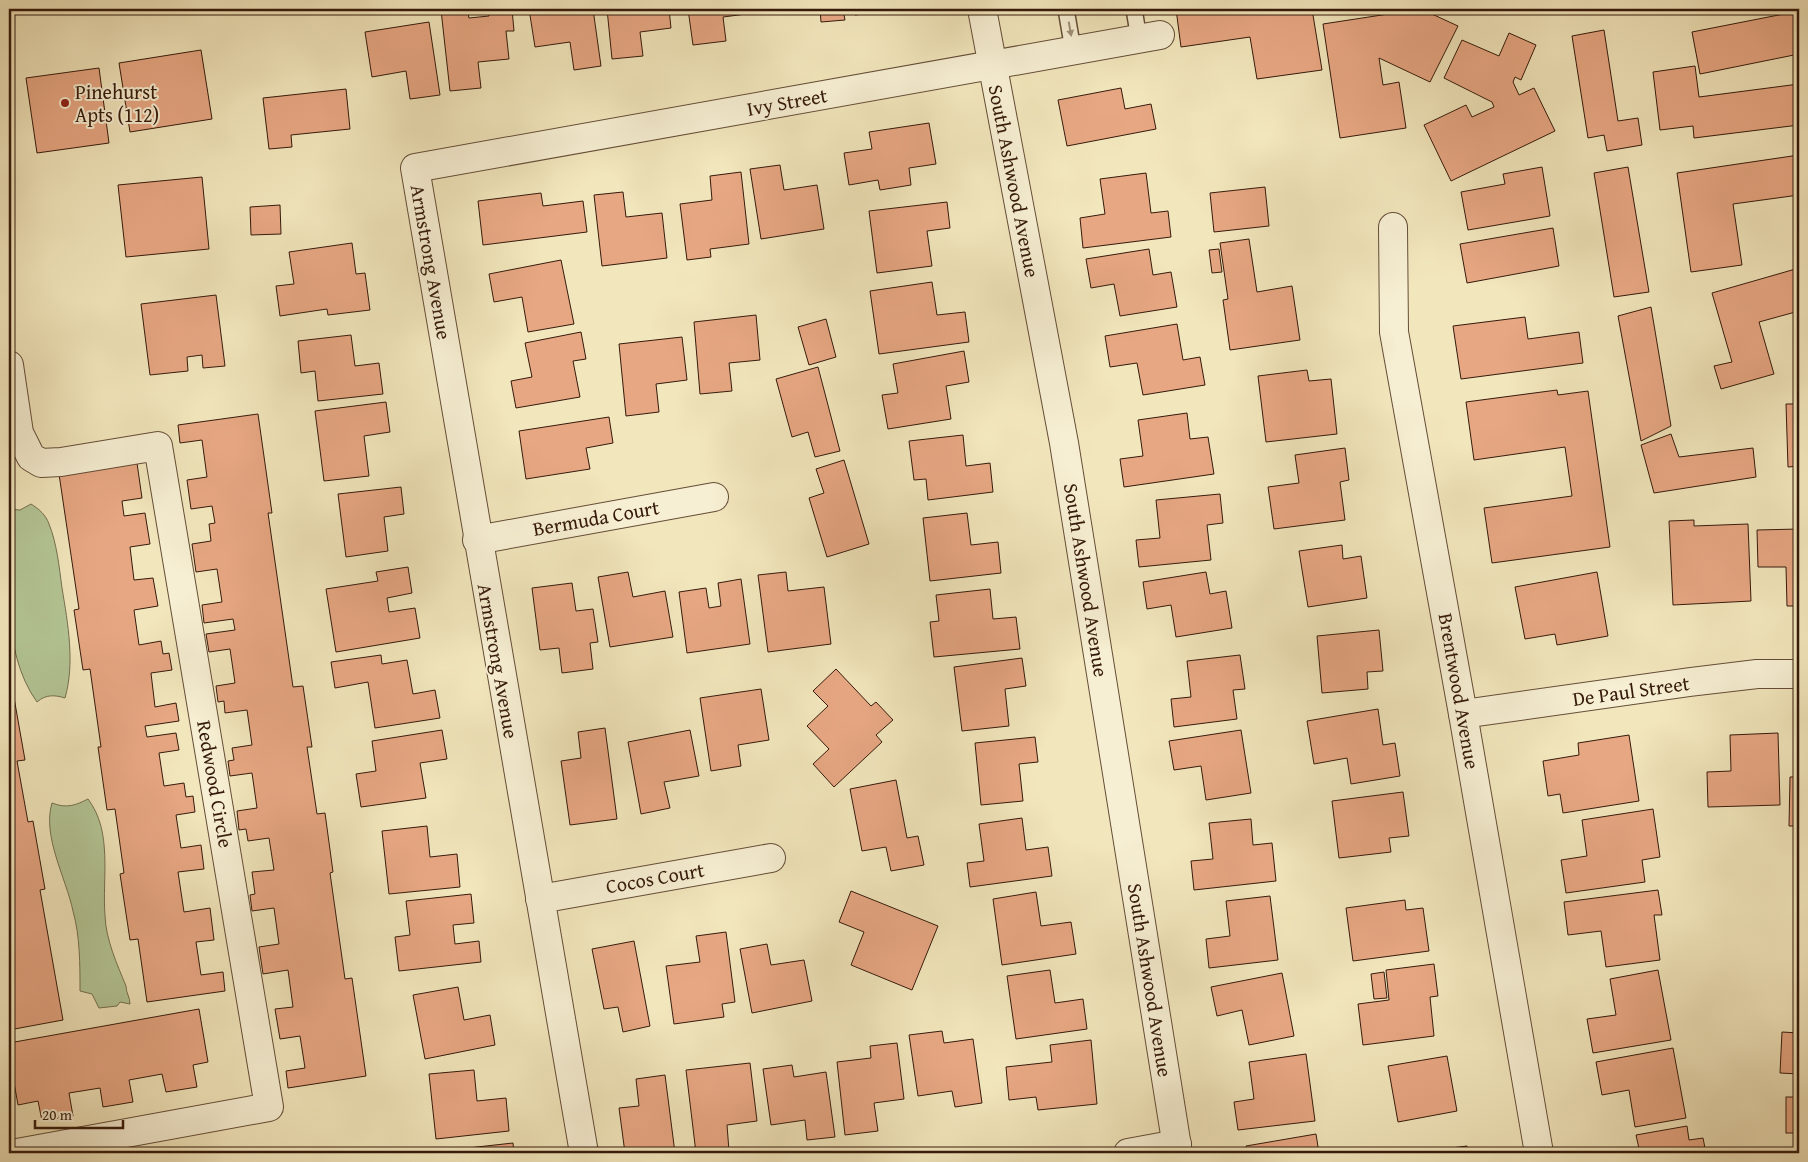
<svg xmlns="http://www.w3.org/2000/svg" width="1808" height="1162" font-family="'Gentium Book Plus',serif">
<rect width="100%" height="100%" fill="#f2e6bc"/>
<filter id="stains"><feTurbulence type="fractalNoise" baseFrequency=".004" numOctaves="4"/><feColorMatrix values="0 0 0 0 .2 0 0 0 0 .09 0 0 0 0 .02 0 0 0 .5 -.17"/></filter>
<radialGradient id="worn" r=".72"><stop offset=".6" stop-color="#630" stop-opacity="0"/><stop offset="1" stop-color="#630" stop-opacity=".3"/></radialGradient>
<g fill="#b4c696" stroke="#747050">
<path d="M31,504C39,509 46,515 49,524C57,544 59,566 62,588C68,624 75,663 65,698C55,695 46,694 37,702C0,651 9,569 9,509L20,510Z"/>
<path d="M88,799C113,832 102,877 105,916C106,940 117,964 126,986C126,993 130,997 130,1004L120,1002L117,1006L99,1008L92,994L80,991C80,964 80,936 73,911C66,878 42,836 52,803C67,809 76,805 88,799Z"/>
</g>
<g fill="#e7a783" stroke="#351a0b">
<polygon points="467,9 469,18 489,16 488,9 512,9 514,31 506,31 509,59 478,62 481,88 450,91 441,10"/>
<polygon points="529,9 593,9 601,66 574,70 570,42 535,47"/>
<polygon points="607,9 669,9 671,28 640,32 643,56 612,59"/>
<polygon points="688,9 754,9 754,13 723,17 726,41 693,45"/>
<polygon points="820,9 843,9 845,20 821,22"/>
<polygon points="855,9 887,9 887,11 855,15"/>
<polygon points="1176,9 1312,9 1322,70 1257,79 1250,37 1181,47"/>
<polygon points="1421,9 1458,26 1430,82 1379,58 1383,85 1399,82 1406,128 1340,138 1323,24"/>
<polygon points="1799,11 1799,54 1700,74 1692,32"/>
<polygon points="429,22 440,95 410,99 406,71 372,77 365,32"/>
<polygon points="1604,30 1618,121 1638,118 1642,145 1607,151 1604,135 1588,138 1572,36"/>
<polygon points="1509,33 1536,45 1521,80 1515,77 1513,82 1519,95 1534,88 1555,131 1451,181 1424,125 1466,105 1472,117 1494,107 1492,102 1444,78 1462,40 1499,56"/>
<polygon points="201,50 212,119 130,132 119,63"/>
<polygon points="1695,66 1699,97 1799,84 1799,125 1694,138 1693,126 1660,130 1653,72"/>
<polygon points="99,68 109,143 37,153 26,78"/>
<polygon points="1121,88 1125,109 1151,104 1156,129 1067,146 1058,100"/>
<polygon points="346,89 350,129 291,135 292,147 269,149 263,98"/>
<polygon points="929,123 936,164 909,168 911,185 880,190 878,180 849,185 844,153 872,149 869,132"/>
<polygon points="1799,155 1799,195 1733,204 1742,265 1691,272 1677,173"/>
<polygon points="780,165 784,190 817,185 824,229 761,239 750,169"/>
<polygon points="1542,167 1550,216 1468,230 1461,192 1505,184 1503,174"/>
<polygon points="1628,167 1649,292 1614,297 1594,173"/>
<polygon points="741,172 749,244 710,249 711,257 687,260 680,204 712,200 710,176"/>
<polygon points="1146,173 1151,213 1168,211 1171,237 1083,248 1080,218 1105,214 1100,179"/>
<polygon points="202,177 209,249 126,257 118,185"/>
<polygon points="1265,187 1269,226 1214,232 1210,193"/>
<polygon points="623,192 626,217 662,213 667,258 602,266 594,195"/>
<polygon points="541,193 543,206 583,201 587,232 483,245 478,201"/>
<polygon points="947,202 950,228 927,231 932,266 877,273 869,211"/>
<polygon points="280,205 281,234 251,235 250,207"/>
<polygon points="1553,228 1559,266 1467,283 1460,244"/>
<polygon points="1249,239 1257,292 1292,286 1300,340 1230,350 1223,300 1228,299 1220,243"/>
<polygon points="352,243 356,274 365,273 370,310 328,315 327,309 280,316 276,286 294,284 289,252"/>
<polygon points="1149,249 1153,275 1171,272 1177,307 1120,316 1114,284 1091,288 1086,259"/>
<polygon points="1219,249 1222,272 1212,273 1209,250"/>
<polygon points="561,260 574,324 528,332 522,297 494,302 489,274"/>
<polygon points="1799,268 1799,311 1759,322 1774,374 1721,389 1714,366 1732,362 1712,293"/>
<polygon points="932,282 937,315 965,312 969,342 879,354 870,291"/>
<polygon points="216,295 225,366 203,368 202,355 187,357 188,371 150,375 141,304"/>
<polygon points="1651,307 1671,426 1641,441 1618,316"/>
<polygon points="756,315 760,360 729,363 732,391 700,394 694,322"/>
<polygon points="1525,317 1528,339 1579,332 1583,363 1461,379 1453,326"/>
<polygon points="826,319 836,357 809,365 798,327"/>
<polygon points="1177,324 1183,360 1200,357 1205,385 1143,395 1137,363 1110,367 1105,336"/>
<polygon points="581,332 586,359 573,361 580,397 516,408 511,381 532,377 525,343"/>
<polygon points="351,335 355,366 379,363 383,394 318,401 315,371 301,373 298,341"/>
<polygon points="682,337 687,380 656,384 659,412 626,416 619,344"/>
<polygon points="964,351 969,382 946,386 951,419 888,429 882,395 898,393 893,364"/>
<polygon points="818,367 840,451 815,457 808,432 792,437 776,379"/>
<polygon points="1307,370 1309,381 1331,379 1337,434 1266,442 1258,376"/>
<polygon points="1557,390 1558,395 1588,391 1610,547 1492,563 1484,508 1572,496 1565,447 1474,460 1466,402"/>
<polygon points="386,402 390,432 364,436 369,476 324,481 315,411"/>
<polygon points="1786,404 1799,404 1799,466 1788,467"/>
<polygon points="1187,413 1190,439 1208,437 1214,474 1124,487 1120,459 1143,456 1138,420"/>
<polygon points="258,414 272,513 268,513 293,687 303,686 312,747 307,747 317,814 325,813 333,872 330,873 345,979 352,978 366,1076 288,1088 286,1071 305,1068 300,1036 280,1039 275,1009 293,1007 288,970 263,974 259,947 279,944 274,908 252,911 250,895 255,894 252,872 274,870 269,838 248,841 246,829 239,830 237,811 257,808 252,773 230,776 228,761 234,760 232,748 252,745 247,710 225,713 224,701 218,702 216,686 235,683 230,649 209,652 206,634 235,630 233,619 204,623 202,605 222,602 217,569 196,572 192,544 211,541 209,524 215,523 212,506 191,509 187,480 207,477 202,440 180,443 178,425"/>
<polygon points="609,417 613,443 586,448 590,469 526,479 519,431"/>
<polygon points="1671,434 1679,457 1753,448 1756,477 1654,493 1641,445"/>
<polygon points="963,435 966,466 990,463 993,492 928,500 926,479 914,480 909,441"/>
<polygon points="1345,448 1349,480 1340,482 1345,520 1274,529 1268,487 1299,483 1295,455"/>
<polygon points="844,460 869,544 827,557 809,498 824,493 816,469"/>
<polygon points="137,463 142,498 122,501 124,516 145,513 150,544 130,547 134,580 153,578 158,606 134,610 139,645 161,641 163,654 169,653 172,670 151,673 155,707 176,703 179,721 145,726 147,737 176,733 179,750 159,753 164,786 184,783 186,797 193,796 195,812 176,815 181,848 201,845 204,869 178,872 184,912 210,908 214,940 196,942 201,975 223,972 225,991 147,1002 138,939 130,940 120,874 124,873 115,809 107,810 98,747 101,747 90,669 83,670 74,610 79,609 59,474"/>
<polygon points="401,487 404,514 384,517 388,551 346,557 338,494"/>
<polygon points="1220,494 1223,523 1207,525 1211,560 1139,567 1136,540 1160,538 1156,500"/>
<polygon points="967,513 971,545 998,542 1001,573 930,581 923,518"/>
<polygon points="1694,520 1694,526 1748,524 1751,601 1673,605 1669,521"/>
<polygon points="1799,529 1799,606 1787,606 1786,567 1758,567 1757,530"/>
<polygon points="1342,545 1343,559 1361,556 1367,598 1308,607 1299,551"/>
<polygon points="408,567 412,593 387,598 389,612 415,608 420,638 336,652 326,589 378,581 376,572"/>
<polygon points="628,572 633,597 665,591 673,637 610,647 598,577"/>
<polygon points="786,572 788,591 824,587 831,644 768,652 758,575"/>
<polygon points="1206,572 1210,594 1226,591 1232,628 1176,637 1171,605 1147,609 1143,582"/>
<polygon points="1597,572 1608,636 1557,645 1555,634 1525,639 1515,587"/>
<polygon points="741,579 750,644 687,653 679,592 706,588 709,608 721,606 718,583"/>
<polygon points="572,583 576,611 593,609 598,642 590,643 593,669 562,673 559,648 540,650 532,588"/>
<polygon points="990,589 993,619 1016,617 1020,649 934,657 930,622 939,621 936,595"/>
<polygon points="1379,630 1383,671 1367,672 1368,689 1322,693 1317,636"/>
<polygon points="381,655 382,664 407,660 413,694 435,690 440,718 375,728 368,682 335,688 331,662"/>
<polygon points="1240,655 1245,689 1233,690 1237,719 1174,727 1171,699 1191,697 1187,661"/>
<polygon points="1022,658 1026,686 1005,689 1009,726 962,731 954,667"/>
<polygon points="836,669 871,706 876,702 893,720 876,735 882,742 834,787 813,764 829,749 807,726 828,706 813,691"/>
<polygon points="761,689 769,740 738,745 741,766 711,771 700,698"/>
<polygon points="13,692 25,760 17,761 28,822 33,821 45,889 40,890 63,1020 9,1030 9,693"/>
<polygon points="1378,709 1383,745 1395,743 1400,776 1351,784 1347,758 1314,764 1307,721"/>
<polygon points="605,728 617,819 570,825 561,761 581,758 578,732"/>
<polygon points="442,730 447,759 420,763 426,798 361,807 356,774 376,771 372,741"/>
<polygon points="690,730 699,776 664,782 670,808 641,814 628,742"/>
<polygon points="1241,730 1251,793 1206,800 1201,766 1174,770 1169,741"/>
<polygon points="1778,733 1780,805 1708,807 1707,772 1731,771 1730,735"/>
<polygon points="1629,735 1639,801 1563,813 1560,794 1548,796 1543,761 1579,755 1578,743"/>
<polygon points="1035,737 1038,762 1019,764 1023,801 981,805 975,743"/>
<polygon points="1790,777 1799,777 1799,826 1789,826"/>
<polygon points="896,780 907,838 918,836 924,865 891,871 886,847 862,851 850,789"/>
<polygon points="1403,792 1409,836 1389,838 1391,852 1339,858 1332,801"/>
<polygon points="1653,809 1660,857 1642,860 1645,882 1566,893 1561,860 1587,856 1582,820"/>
<polygon points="1022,818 1026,850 1048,847 1052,876 970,887 967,863 984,861 979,824"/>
<polygon points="1251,819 1253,845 1272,843 1276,881 1194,890 1191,861 1213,859 1209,823"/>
<polygon points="427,826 430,857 457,854 460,887 389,894 382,831"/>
<polygon points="1658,890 1662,915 1654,915 1660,960 1606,967 1601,931 1568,935 1564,902"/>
<polygon points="851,891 938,926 912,990 851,965 864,932 839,922"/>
<polygon points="1036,892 1041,926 1071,922 1076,954 1002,965 993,899"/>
<polygon points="471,894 474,923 453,925 455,944 479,941 481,962 399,971 395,937 410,935 406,901"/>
<polygon points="1270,896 1278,960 1209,968 1206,939 1230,936 1226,901"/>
<polygon points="1405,900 1406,910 1423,908 1429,951 1353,961 1346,908"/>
<polygon points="726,932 735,1002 722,1004 724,1017 674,1024 666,966 700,962 696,936"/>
<polygon points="634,941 650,1026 623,1032 618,1007 604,1009 592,949"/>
<polygon points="767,944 771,965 804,960 812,1001 752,1013 740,949"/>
<polygon points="1434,964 1438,996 1430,997 1434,1036 1363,1045 1358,1004 1389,1000 1386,970"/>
<polygon points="1050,970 1055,1003 1083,999 1087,1029 1016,1039 1007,976"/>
<polygon points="1658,970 1671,1040 1593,1053 1587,1019 1616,1015 1610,979"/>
<polygon points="1384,972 1387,998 1374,999 1371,974"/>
<polygon points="1282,973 1294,1036 1249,1045 1242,1010 1217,1016 1211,987"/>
<polygon points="458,987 464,1020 490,1015 495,1045 425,1059 413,995"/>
<polygon points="199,1009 208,1062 193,1065 197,1087 166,1092 162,1074 129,1080 133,1102 103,1107 100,1088 69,1093 73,1116 42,1121 38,1101 18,1105 9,1054 9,1043"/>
<polygon points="942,1031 944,1043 973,1039 982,1103 955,1107 952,1091 918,1096 909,1035"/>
<polygon points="1782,1032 1799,1033 1799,1074 1780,1073"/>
<polygon points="1091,1040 1097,1104 1038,1110 1036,1097 1009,1100 1006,1067 1052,1062 1050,1045"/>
<polygon points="897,1043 904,1099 874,1103 878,1131 845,1135 837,1062 871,1058 870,1046"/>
<polygon points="1673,1048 1686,1118 1635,1127 1629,1090 1602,1095 1596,1062"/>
<polygon points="1306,1054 1315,1121 1238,1130 1234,1102 1254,1099 1249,1062"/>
<polygon points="1447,1056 1457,1111 1398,1122 1388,1066"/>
<polygon points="750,1063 757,1121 727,1125 729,1151 696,1153 686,1070"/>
<polygon points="792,1065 794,1077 826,1072 835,1137 807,1140 805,1120 771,1125 763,1069"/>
<polygon points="474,1070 477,1101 506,1098 509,1131 436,1139 429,1074"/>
<polygon points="665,1075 675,1153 625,1153 619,1108 639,1106 636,1079"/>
<rect x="1786" y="1097" width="13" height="36"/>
<polygon points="1687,1126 1689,1140 1703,1138 1706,1153 1640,1153 1636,1135"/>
<polygon points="1316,1134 1319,1153 1248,1153 1246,1146"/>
<polygon points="513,1143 514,1153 450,1153 450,1150"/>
<polygon points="1467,1146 1468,1153 1411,1153"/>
</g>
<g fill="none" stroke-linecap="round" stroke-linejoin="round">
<g stroke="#644d37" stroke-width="18">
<g id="service">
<polyline points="1066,9 1073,50"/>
<polyline points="1134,9 1139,39"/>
</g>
</g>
<g stroke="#644d37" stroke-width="30">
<g id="minor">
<polyline points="982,9 1064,443 1178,1153"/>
<polyline points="1393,227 1394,332 1463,714 1539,1153"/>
<polyline points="9,365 19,433 31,457 41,463 61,462 158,446 269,1107 17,1153"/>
<polyline points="477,540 714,497"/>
<polyline points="1463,714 1690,682 1757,674 1799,674"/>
<polyline points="540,899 771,858"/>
<polyline points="584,1153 415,168 1160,35"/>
<polyline points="1128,1153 1177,1144"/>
</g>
</g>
<use href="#service" stroke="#f7efd3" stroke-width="15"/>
<use href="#minor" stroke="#f7efd3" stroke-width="28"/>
</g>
<defs><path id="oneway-solid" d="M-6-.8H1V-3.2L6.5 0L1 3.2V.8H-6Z" transform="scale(1.25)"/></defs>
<use fill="#a08f79" href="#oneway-solid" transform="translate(1070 29) rotate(80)"/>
<circle fill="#8f2418" stroke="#f7efd3" stroke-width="2" cx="65" cy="103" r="5"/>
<g text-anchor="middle" stroke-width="4" stroke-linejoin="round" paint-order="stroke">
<g font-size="20" fill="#351a0b" stroke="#f7efd3" text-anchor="start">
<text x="75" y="99">Pinehurst<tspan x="75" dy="23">Apts (112)</tspan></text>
</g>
<g font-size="20" fill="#351a0b" stroke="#f7efd3">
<text transform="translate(787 102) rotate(-10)" y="7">Ivy Street</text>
<text transform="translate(1014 181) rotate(79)" y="7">South Ashwood Avenue</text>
<text transform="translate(431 262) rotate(80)" y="7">Armstrong Avenue</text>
<text transform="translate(596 518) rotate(-10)" y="7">Bermuda Court</text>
<text transform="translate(1086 580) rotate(81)" y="7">South Ashwood Avenue</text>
<text transform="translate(498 661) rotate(80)" y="7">Armstrong Avenue</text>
<text transform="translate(1459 691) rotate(80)" y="7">Brentwood Avenue</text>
<text transform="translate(1631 691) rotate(-8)" y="7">De Paul Street</text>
<text transform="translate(215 784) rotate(80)" y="7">Redwood Circle</text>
<text transform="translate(655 878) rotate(-10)" y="7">Cocos Court</text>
<text transform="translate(1150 980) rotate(81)" y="7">South Ashwood Avenue</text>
</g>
</g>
<rect width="1808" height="1162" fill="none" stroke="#f2e6bc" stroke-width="30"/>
<rect x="10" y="10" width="1788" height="1142" fill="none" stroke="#351a0b" stroke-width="2.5"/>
<rect x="15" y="15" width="1778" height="1132" fill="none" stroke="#351a0b"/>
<path d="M35 1120v8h88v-8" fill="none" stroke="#351a0b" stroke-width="2.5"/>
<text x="42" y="1120" font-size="15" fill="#351a0b" stroke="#f7efd3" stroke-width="4" paint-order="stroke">20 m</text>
<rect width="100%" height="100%" filter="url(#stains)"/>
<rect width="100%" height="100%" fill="url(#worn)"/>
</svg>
